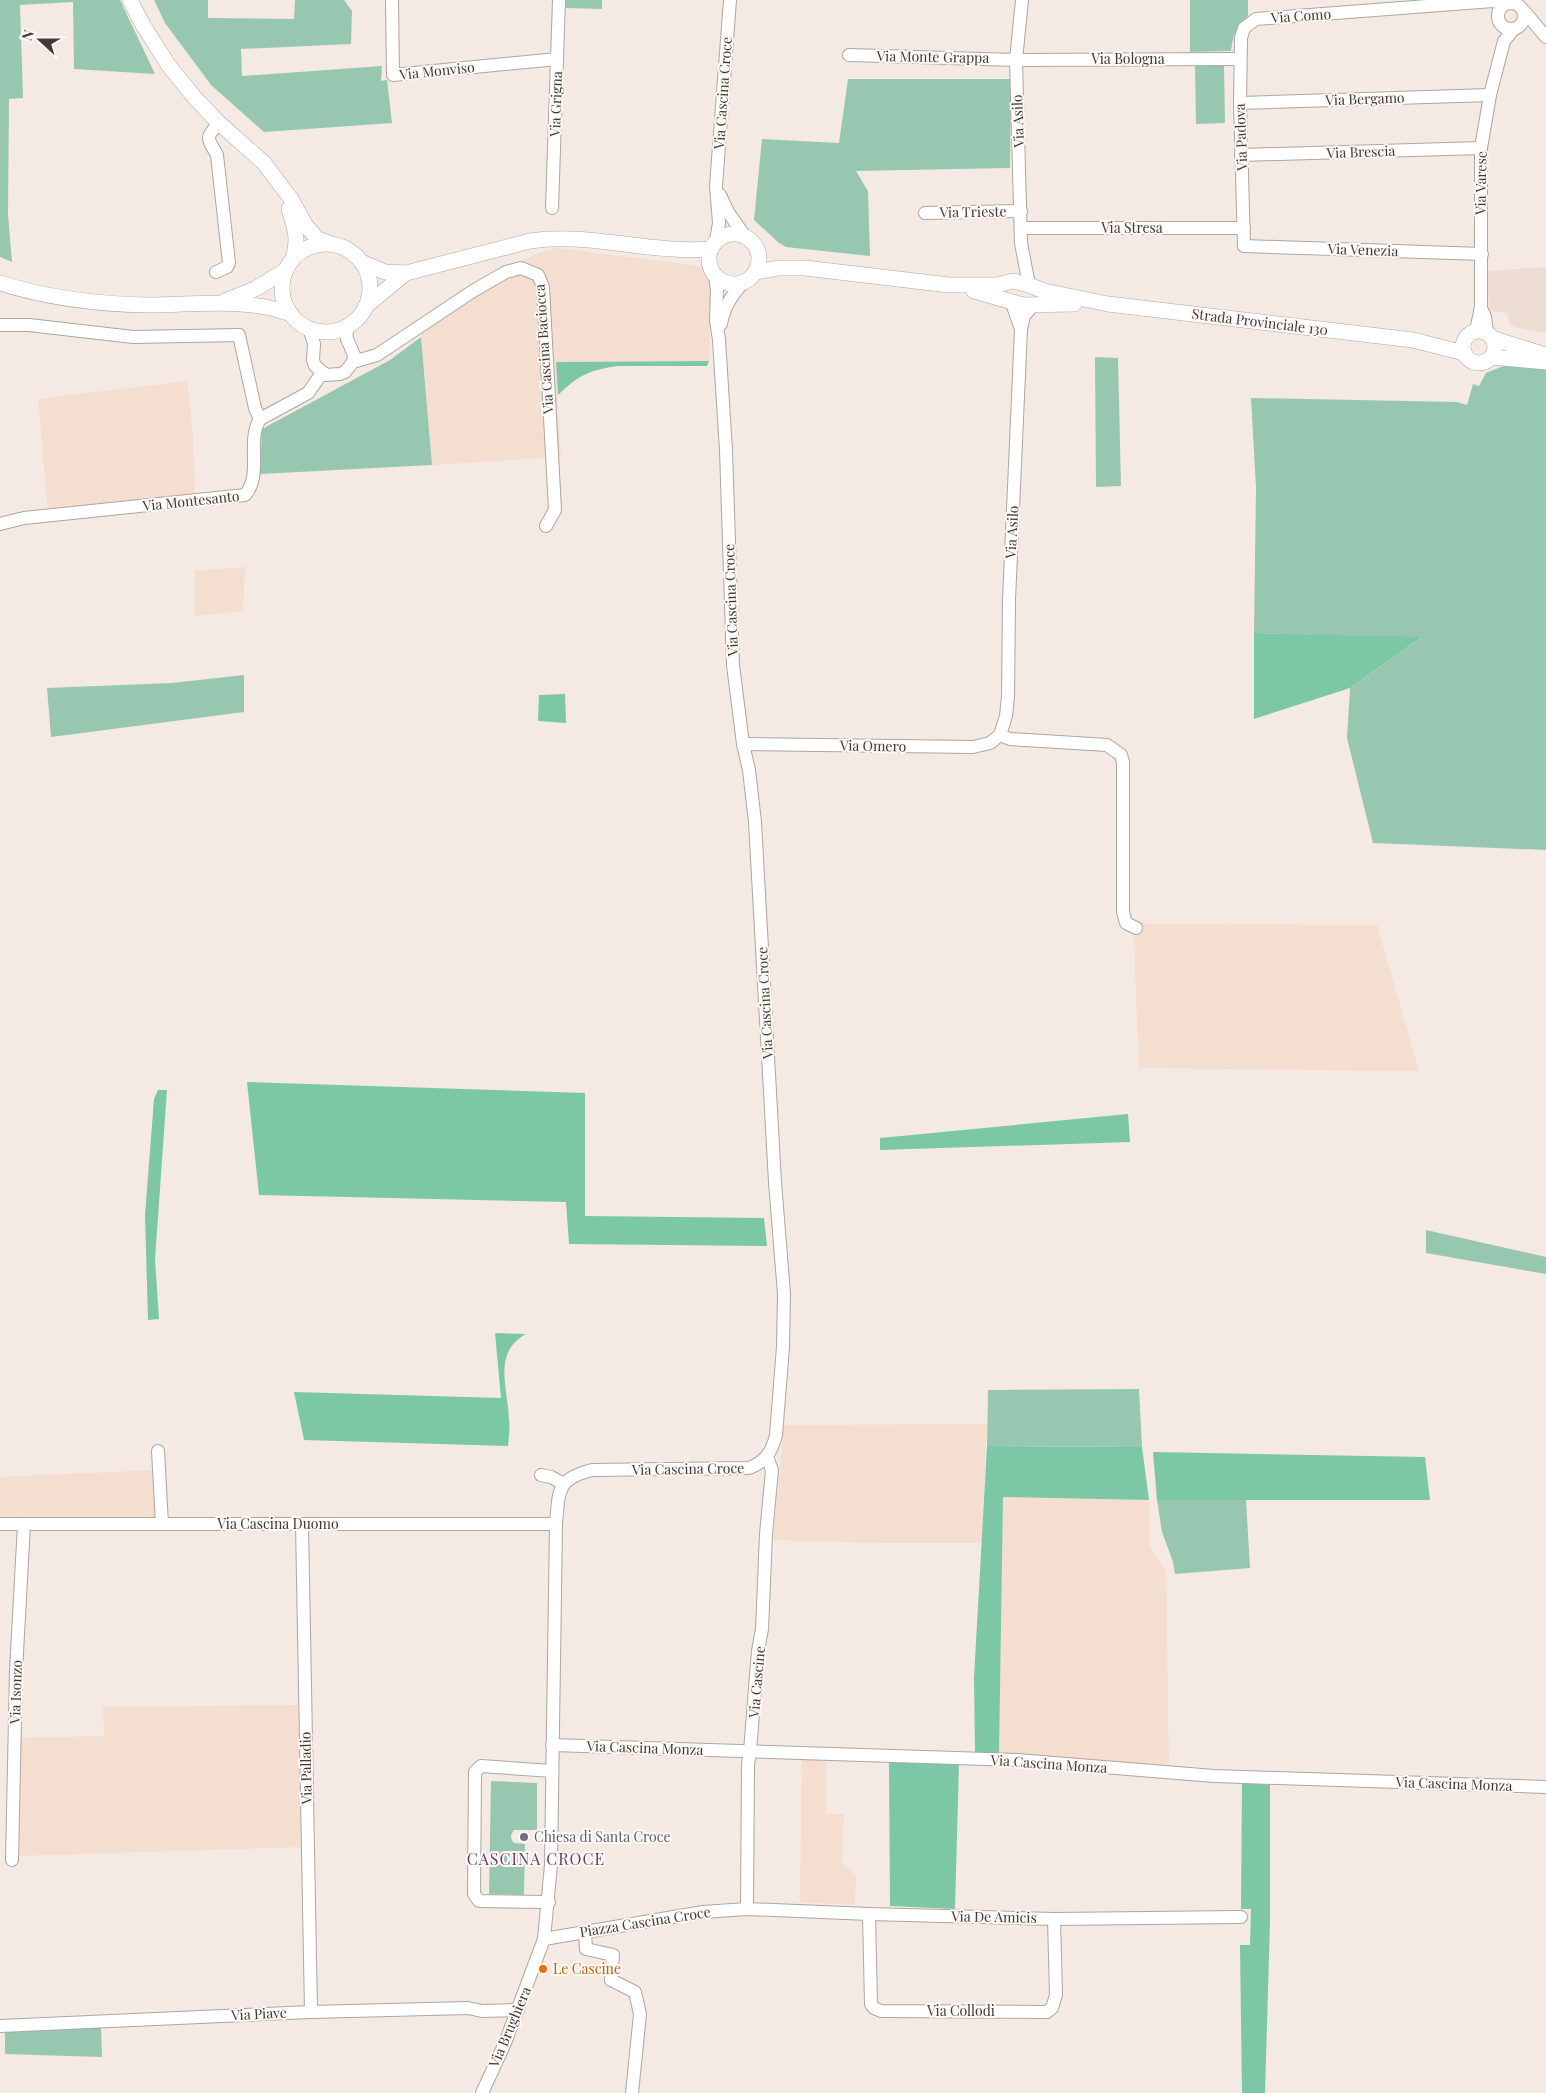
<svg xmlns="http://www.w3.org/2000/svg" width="1546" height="2093" font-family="'Playfair Display',serif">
<rect width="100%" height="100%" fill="#f4eae3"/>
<polygon fill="#edddd2" points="1546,267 1546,333 1515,327 1509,323 1507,313 1489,311 1487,271"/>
<g fill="#f3ded0">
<polygon points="557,248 692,265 703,268 709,273 712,282 709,361 556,362 561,457 432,465 420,323 514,264 538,253"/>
<polygon points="187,381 193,434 195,494 111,505 48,511 38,399"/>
<polygon points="245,567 243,611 195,616 195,571"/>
<polygon points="1133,918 1148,924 1377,925 1419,1071 1139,1068"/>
<polygon points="987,1424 982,1543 881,1543 773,1540 784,1425"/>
<polygon points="156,1470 158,1520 0,1521 0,1477"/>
<polygon points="1003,1497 1149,1500 1150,1548 1166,1570 1169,1768 999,1755"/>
<polygon points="300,1705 302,1847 16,1856 18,1738 104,1736 103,1707"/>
<polygon points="826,1748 826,1814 844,1814 842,1863 856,1875 855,1905 800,1902 802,1758"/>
</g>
<g fill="#98c7b1">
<polygon points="0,0 120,0 155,74 74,69 73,2 20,5 23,98 9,99 8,214 12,262 0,257"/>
<polygon points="154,0 208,0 208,18 294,19 295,0 344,0 352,11 351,44 241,49 242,76 382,66 381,81 387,80 392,123 264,132 211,85 165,23"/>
<polygon points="566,0 602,0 602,9 566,8"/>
<path d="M1190,0H1248V16C1236,26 1233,35 1231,51L1190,52Z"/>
<polygon points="1224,65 1225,123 1196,124 1195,66"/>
<polygon points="848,79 1011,79 1010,168 856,171 868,191 870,256 786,247 779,243 754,220 762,139 839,143"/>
<polygon points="421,337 432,465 260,474 262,429 390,360"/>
<polygon points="1095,357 1118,358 1121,486 1096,487"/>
<polygon points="1508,364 1546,367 1546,850 1373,843 1347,738 1350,688 1421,638 1254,633 1256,488 1251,398 1457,402 1467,405 1473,384 1479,386 1486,373"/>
<polygon points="244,675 244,712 51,737 47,688 172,683"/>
<polygon points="1426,1230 1546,1257 1546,1274 1426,1253"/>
<polygon points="1139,1389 1142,1447 987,1446 988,1390"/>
<polygon points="1157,1500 1246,1500 1250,1568 1175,1574 1173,1562 1162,1532"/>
<path d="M491,1781L537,1783V1830H514C510,1835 510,1838 514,1843L525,1844L524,1895L489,1894Z"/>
<polygon points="101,2028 102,2057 5,2054 5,2030"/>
</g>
<g fill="#7cc7a5">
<path d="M709,361L707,366H618C589,370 579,375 558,395L556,362Z"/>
<polygon points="1254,633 1422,637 1350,688 1254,719"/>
<polygon points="565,694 566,723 538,721 539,695"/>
<polygon points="247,1082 585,1093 585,1216 764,1218 767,1246 569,1244 566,1202 259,1195"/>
<polygon points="158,1090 167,1090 155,1259 159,1319 148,1320 145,1215 154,1099"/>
<polygon points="1128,1114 1130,1142 880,1150 880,1138"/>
<path d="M495,1333L526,1334C492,1353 508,1388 509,1419C510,1428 509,1437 508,1446L304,1440L294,1392L501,1398Z"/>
<polygon points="987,1446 1142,1447 1149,1500 1003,1497 999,1755 975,1754 974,1678"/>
<polygon points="1153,1452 1425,1457 1430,1500 1157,1500"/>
<polygon points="889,1760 959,1763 955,1909 890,1906"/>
<polygon points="1242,1783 1270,1785 1270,1922 1265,2093 1242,2093 1240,1945 1250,1945 1251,1909 1241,1909"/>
</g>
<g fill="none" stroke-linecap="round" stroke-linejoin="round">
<g stroke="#afa6a0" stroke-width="14">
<g id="minor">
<polyline points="392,0 393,75 557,59"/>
<polyline points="1022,0 1016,60 1021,243 1029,285"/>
<circle cx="1511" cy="16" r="13"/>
<polyline points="1524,11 1546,37"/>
<polyline points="849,55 1016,60 1239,59"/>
<polyline points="1240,103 1490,95"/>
<polyline points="1241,155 1481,148"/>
<polyline points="720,195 728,212 744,235"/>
<polyline points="552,208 559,0"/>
<polyline points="925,213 1021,211"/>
<polyline points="1021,228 1244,228"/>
<polyline points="716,241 719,223 716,186 730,0"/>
<polyline points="1482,254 1244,246 1240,103 1241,38 1244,28 1256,19 1493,1 1510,2"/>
<path d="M216,272L227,267L229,263L217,155C208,138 204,139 219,123"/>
<polyline points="1011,301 1021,329 1024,316 1034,304"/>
<polyline points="1482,310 1485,317 1487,332"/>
<path d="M721,324C724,307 731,296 743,283"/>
<path d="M0,325H29L133,337L239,335L255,408L260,419C246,441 263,475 245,495L24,518L0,524"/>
<polyline points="346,326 347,339 354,355 353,362"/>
<polyline points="309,328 314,344 313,360 315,366 326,375 340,374 345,372 353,362 377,355 473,291 506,272 521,268 538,275 543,287 555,510 546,526"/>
<polyline points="1476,331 1481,307 1481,148 1490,95 1504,41 1514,29"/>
<polyline points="260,419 308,393 322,373"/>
<polyline points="1000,735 1006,716 1008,697 1009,600 1021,329"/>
<polyline points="1000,735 1010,739 1107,745 1121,755 1123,762 1123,912 1126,923 1136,928"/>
<polyline points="743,744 973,747 990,743 1000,735"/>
<polyline points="158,1451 162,1524"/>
<polyline points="541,1475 551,1477 564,1484"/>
<polyline points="0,1524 556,1524"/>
<polyline points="302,1524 311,2012"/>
<polyline points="552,1745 1017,1760 1214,1776 1546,1787"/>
<polyline points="12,1860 16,1671 24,1524"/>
<polyline points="549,1902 479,1901 474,1894 475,1772 481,1766 552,1771"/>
<polyline points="747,1909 748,1764 750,1751 758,1651 762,1629 766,1534 772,1470 767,1457"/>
<polyline points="869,1914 871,2004 874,2008 881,2011 1047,2012 1052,2008 1056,1995 1054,1919"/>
<polyline points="585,1932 586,1949 613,1955 611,1980 635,1992 640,2014 632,2093"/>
<polyline points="544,1939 703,1912 747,1909 869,1914 1054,1919 1241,1917"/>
<polyline points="0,2026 311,2012 468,2008 482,2011 518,2010"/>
<path d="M482,2093L505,2043L544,1939L551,1865L556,1524C559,1491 556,1479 592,1470L749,1468C765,1462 772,1452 776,1435L783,1347L784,1294L775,1182L755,822L749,770L743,744L733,665L726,450L719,340L716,320L717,290L715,276"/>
</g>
</g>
<g stroke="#afa6a0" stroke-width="16">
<g id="tertiary">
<polyline points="130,0 143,25 169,66 195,98 219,123 264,163 291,199 306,226 318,239 332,244"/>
<path d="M289,209C295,228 299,239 293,259"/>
<circle cx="734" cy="259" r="25"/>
<circle cx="326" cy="288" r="44"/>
<path d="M361,262L385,272L406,273L530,241C590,232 650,254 711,249"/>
<polyline points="757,272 778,268 805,268 949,285 997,285 1013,281 1029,285 1044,291 1108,304 1413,340 1464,353"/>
<path d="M0,283C47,298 97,304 147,305C196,305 244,297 291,314"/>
<polyline points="974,291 1023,305 1074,304"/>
<polyline points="225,301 255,289 286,270"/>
<polyline points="366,306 406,273"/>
<circle cx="1479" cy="347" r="16"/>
<polyline points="1494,339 1546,355"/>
<polyline points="1491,357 1546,362"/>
</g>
</g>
<use href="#minor" stroke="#fff" stroke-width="12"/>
<use href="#tertiary" stroke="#fff" stroke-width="15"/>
</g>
<circle fill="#6b7280" stroke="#fef8f4" stroke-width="2" cx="524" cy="1837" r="5"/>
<circle fill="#e8710a" stroke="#fef8f4" stroke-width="2" cx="543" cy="1969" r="5"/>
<g text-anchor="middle" stroke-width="4" stroke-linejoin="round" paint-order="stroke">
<g font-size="14" fill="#3e3a38" stroke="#fef8f4">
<text transform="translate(1301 16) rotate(-4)" y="5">Via Como</text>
<text transform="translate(933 57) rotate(1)" y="5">Via Monte Grappa</text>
<text x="1128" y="64">Via Bologna</text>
<text transform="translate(437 71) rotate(-6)" y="5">Via Monviso</text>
<text transform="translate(723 93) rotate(-86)" y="5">Via Cascina Croce</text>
<text transform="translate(1365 99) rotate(-2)" y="5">Via Bergamo</text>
<text transform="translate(556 104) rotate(-88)" y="5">Via Grigna</text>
<text transform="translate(1018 121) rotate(-92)" y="5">Via Asilo</text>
<text transform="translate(1241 137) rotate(-92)" y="5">Via Padova</text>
<text transform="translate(1361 152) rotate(-2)" y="5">Via Brescia</text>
<text transform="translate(1481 183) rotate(-89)" y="5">Via Varese</text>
<text transform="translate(973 212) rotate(-1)" y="5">Via Trieste</text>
<text x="1132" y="233">Via Stresa</text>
<text transform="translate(1363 250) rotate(2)" y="5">Via Venezia</text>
<text transform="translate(1260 322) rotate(7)" y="5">Strada Provinciale 130</text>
<text transform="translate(544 349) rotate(-94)" y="5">Via Cascina Baciocca</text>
<text transform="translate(191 501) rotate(-6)" y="5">Via Montesanto</text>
<text transform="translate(1012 532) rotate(-87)" y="5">Via Asilo</text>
<text transform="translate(731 600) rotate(-92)" y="5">Via Cascina Croce</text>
<text transform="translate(873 746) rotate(1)" y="5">Via Omero</text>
<text transform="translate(765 1003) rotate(-93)" y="5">Via Cascina Croce</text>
<text transform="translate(688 1469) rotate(-1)" y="5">Via Cascina Croce</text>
<text x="278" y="1529">Via Cascina Duomo</text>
<text transform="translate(757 1682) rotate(-85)" y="5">Via Cascine</text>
<text transform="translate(16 1692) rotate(-88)" y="5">Via Isonzo</text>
<text transform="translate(645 1748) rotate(2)" y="5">Via Cascina Monza</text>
<text transform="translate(1049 1764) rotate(4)" y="5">Via Cascina Monza</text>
<text transform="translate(306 1768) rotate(-91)" y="5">Via Palladio</text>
<text transform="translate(1454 1784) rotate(2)" y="5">Via Cascina Monza</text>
<text transform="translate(994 1917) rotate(1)" y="5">Via De Amicis</text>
<text transform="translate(645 1922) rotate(-9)" y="5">Piazza Cascina Croce</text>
<text x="961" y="2016">Via Collodi</text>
<text transform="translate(259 2014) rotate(-3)" y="5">Via Piave</text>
<text transform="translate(510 2027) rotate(-67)" y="5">Via Brughiera</text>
</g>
<g font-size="14" fill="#5b616d" stroke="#fef8f4" text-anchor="start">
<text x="534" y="1842">Chiesa di Santa Croce</text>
</g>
<g font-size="14" fill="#c56008" stroke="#fef8f4" text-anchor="start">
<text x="553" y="1974">Le Cascine</text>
</g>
<g font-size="16" letter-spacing="1" fill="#6a386a" stroke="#fef8f4">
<text x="536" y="1865">CASCINA CROCE</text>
</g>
</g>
<g transform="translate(40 40) rotate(291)" stroke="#fef8f4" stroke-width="4" paint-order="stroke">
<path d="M0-4L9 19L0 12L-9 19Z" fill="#3e3a38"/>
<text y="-8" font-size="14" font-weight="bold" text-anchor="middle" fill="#3e3a38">N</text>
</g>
</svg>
